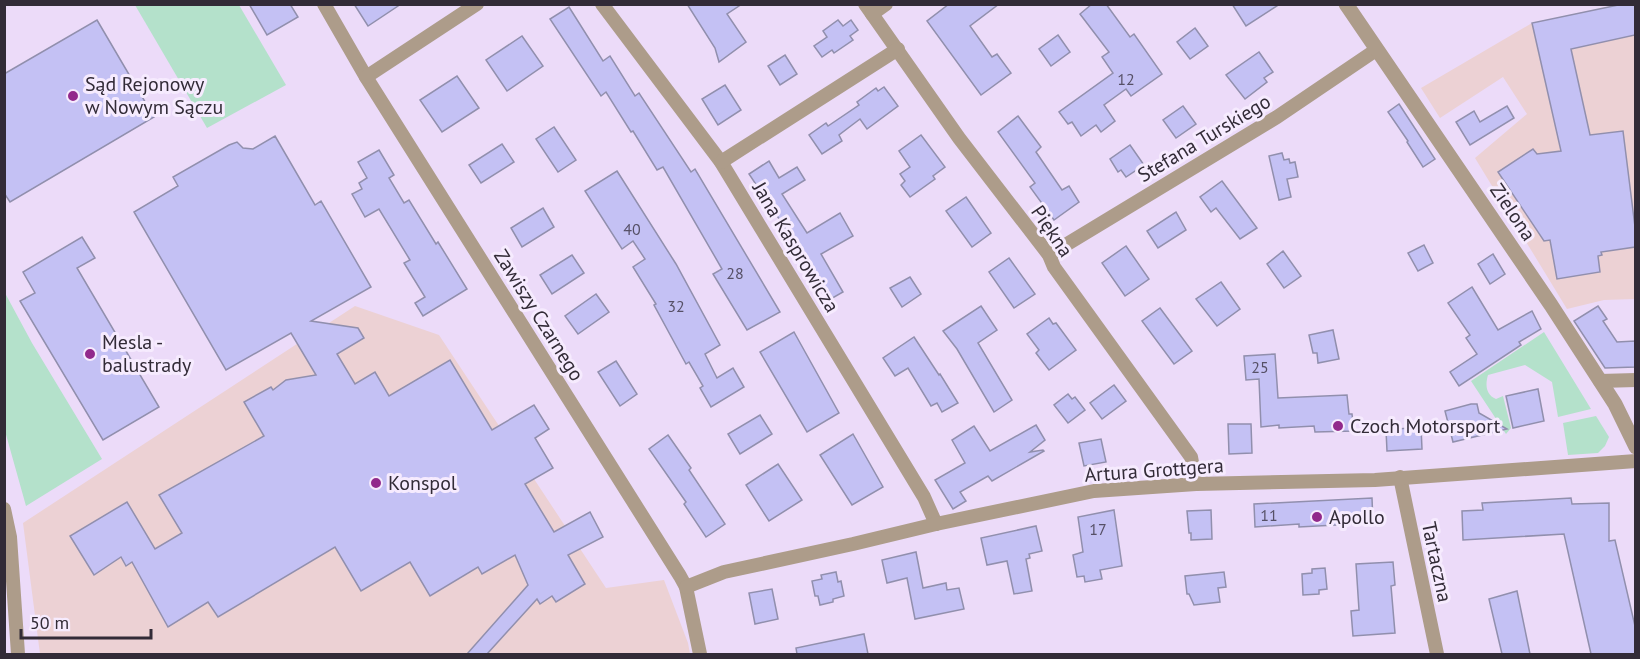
<svg xmlns="http://www.w3.org/2000/svg" width="1640" height="659" font-family="'PT Sans',sans-serif">
<rect width="100%" height="100%" fill="#ecdbf9"/>
<g fill="#ecd1d4">
<polygon points="1616,5 1635,5 1635,299 1604,300 1567,309 1475,158 1527,114 1503,77 1440,118 1421,88 1532,23"/>
<polygon points="355,306 439,335 606,588 664,580 688,643 690,654 40,654 23,523"/>
</g>
<g fill="#b4e1cb">
<polygon points="135,5 239,5 286,85 207,128"/>
<polygon points="5,293 32,343 102,459 26,506 5,431"/>
<path d="M1544,332L1591,409L1558,417L1552,382L1525,365L1488,375C1485,385 1486,395 1496,399L1503,396L1511,428L1506,434L1471,381Z"/>
<polygon points="1596,416 1609,437 1605,446 1598,453 1568,455 1563,423"/>
</g>
<g fill="#c4c1f4" stroke="#918fad" stroke-width="1.5">
<polygon points="249,4 290,4 298,17 267,35"/>
<polygon points="354,4 401,4 368,26"/>
<polygon points="687,4 742,4 727,14 746,42 719,62 715,48"/>
<polygon points="949,4 999,4 970,26 992,57 997,54 1011,73 981,95 927,21"/>
<polygon points="1092,4 1106,4 1130,37 1134,34 1162,74 1131,96 1126,89 1104,105 1115,121 1101,132 1096,125 1081,136 1072,122 1068,124 1059,112 1113,73 1102,57 1109,52 1080,14"/>
<polygon points="1232,4 1280,4 1246,26"/>
<polygon points="1623,4 1635,4 1635,35 1571,49 1590,135 1623,131 1635,227 1635,247 1601,252 1602,255 1598,256 1600,272 1557,279 1550,240 1544,241 1498,172 1533,149 1537,154 1561,151 1532,23"/>
<polygon points="569,7 603,61 610,56 635,96 639,93 691,172 695,169 780,312 747,330 713,274 722,269 663,167 657,170 633,131 631,132 606,92 601,96 550,19"/>
<polygon points="97,20 154,117 10,202 4,193 4,74"/>
<polygon points="838,20 843,26 851,20 858,30 850,36 853,40 834,53 832,50 822,57 814,46 827,37 823,31"/>
<polygon points="1195,28 1208,46 1190,59 1177,42"/>
<polygon points="1058,35 1070,52 1051,66 1039,49"/>
<polygon points="522,36 543,66 507,91 486,60"/>
<polygon points="1259,52 1273,72 1264,78 1267,82 1245,99 1226,75"/>
<polygon points="785,55 797,74 780,85 768,66"/>
<polygon points="457,76 479,108 442,132 420,100"/>
<polygon points="725,85 741,110 718,125 702,99"/>
<polygon points="884,87 898,106 867,129 860,119 839,135 842,141 822,154 809,135 826,123 828,126 859,105 857,102 876,88 878,91"/>
<polygon points="1399,104 1435,159 1423,167 1407,142 1408,141 1388,112"/>
<polygon points="1183,106 1196,124 1176,138 1163,120"/>
<polygon points="1507,106 1514,118 1470,145 1456,122 1474,111 1480,122"/>
<polygon points="1018,116 1041,147 1036,152 1062,190 1069,186 1079,202 1054,220 1030,187 1035,183 998,132"/>
<polygon points="554,127 576,160 558,172 536,139"/>
<polygon points="921,135 945,167 933,176 935,179 910,197 901,185 905,181 900,174 910,167 899,151"/>
<polygon points="275,136 315,205 321,201 371,287 311,321 358,328 364,338 337,354 355,384 375,372 389,396 450,360 492,430 534,405 549,429 535,438 553,468 525,484 554,532 590,512 603,537 568,555 585,584 556,602 552,596 540,604 537,599 487,654 467,654 528,585 515,555 482,574 478,567 430,596 410,562 361,591 335,547 218,617 208,602 168,627 132,562 126,566 121,557 94,575 70,536 127,502 155,549 182,533 159,495 264,436 244,402 271,387 273,390 286,380 316,375 291,333 226,370 134,212 178,186 173,177 229,145 237,142 243,148 253,149"/>
<polygon points="502,144 514,162 481,183 469,165"/>
<polygon points="1130,145 1144,165 1126,177 1121,170 1118,172 1110,159"/>
<polygon points="379,150 394,175 389,178 404,203 409,200 436,244 438,242 467,289 423,316 415,303 425,297 404,263 410,260 379,209 365,217 352,194 362,189 359,183 367,178 358,162"/>
<polygon points="1282,153 1284,160 1289,159 1290,163 1295,162 1298,177 1287,179 1291,197 1279,200 1269,156"/>
<polygon points="769,161 779,178 797,167 805,180 782,194 807,233 840,213 853,236 821,254 843,292 829,300 790,235 749,174"/>
<polygon points="617,171 676,264 720,345 705,354 717,378 733,368 744,387 711,407 700,388 703,386 689,362 686,364 654,305 656,304 633,267 645,259 633,241 622,249 585,191"/>
<polygon points="1222,181 1257,228 1240,239 1216,208 1211,212 1200,197"/>
<polygon points="966,197 991,233 972,247 946,211"/>
<polygon points="543,208 554,227 522,247 511,228"/>
<polygon points="1176,212 1186,230 1158,248 1147,231"/>
<polygon points="82,237 95,258 77,268 159,407 103,440 20,301 35,293 23,272"/>
<polygon points="1424,245 1433,263 1418,271 1408,253"/>
<polygon points="1126,246 1149,279 1125,296 1102,263"/>
<polygon points="1283,251 1301,276 1284,288 1267,264"/>
<polygon points="1493,254 1505,274 1490,284 1478,264"/>
<polygon points="572,255 584,273 552,294 540,275"/>
<polygon points="1009,258 1035,294 1014,308 989,272"/>
<polygon points="910,277 921,294 902,307 890,288"/>
<polygon points="1221,282 1240,309 1217,326 1196,299"/>
<polygon points="1472,287 1498,330 1532,311 1541,329 1519,342 1521,345 1459,386 1450,372 1477,354 1466,338 1470,335 1448,303"/>
<polygon points="596,294 609,312 578,334 565,316"/>
<polygon points="981,306 997,330 978,343 1012,400 994,412 957,349 943,331"/>
<polygon points="1598,306 1607,319 1603,321 1617,342 1635,341 1635,367 1605,368 1574,321"/>
<polygon points="1160,308 1192,351 1174,364 1142,321"/>
<polygon points="1049,318 1053,324 1056,323 1076,350 1049,370 1036,353 1039,350 1027,334"/>
<polygon points="1333,330 1339,359 1318,363 1317,353 1313,353 1309,335"/>
<polygon points="794,332 839,413 807,432 760,352"/>
<polygon points="914,337 939,375 940,374 958,403 942,412 937,403 931,406 908,368 895,376 883,358"/>
<polygon points="1275,354 1278,398 1347,395 1349,414 1352,414 1354,431 1315,432 1314,426 1279,428 1279,425 1261,427 1259,379 1246,380 1244,356"/>
<polygon points="616,361 637,394 620,406 598,372"/>
<polygon points="1114,385 1126,401 1102,419 1090,403"/>
<polygon points="1538,389 1544,421 1513,428 1506,396"/>
<polygon points="1068,394 1072,399 1075,397 1085,410 1068,423 1054,405"/>
<polygon points="1471,404 1477,404 1479,413 1507,429 1453,442 1445,411"/>
<polygon points="760,415 772,434 740,454 728,434"/>
<polygon points="1228,424 1251,424 1252,453 1229,454"/>
<polygon points="1036,425 1045,440 1030,452 1043,450 1044,451 992,481 988,476 960,492 966,501 953,509 935,480 965,463 952,440 974,426 990,451"/>
<polygon points="1421,427 1422,449 1387,451 1386,430"/>
<polygon points="853,434 883,487 852,505 820,455"/>
<polygon points="668,435 691,468 689,470 725,524 706,537 684,504 686,502 649,449"/>
<polygon points="1101,439 1106,462 1084,466 1079,443"/>
<polygon points="778,464 802,500 769,521 746,485"/>
<polygon points="1372,498 1373,523 1299,527 1299,524 1255,527 1254,504"/>
<polygon points="1571,498 1572,504 1609,503 1609,541 1615,540 1635,626 1635,654 1591,654 1564,534 1463,540 1462,511 1483,510 1482,503"/>
<polygon points="1114,510 1122,566 1100,570 1102,579 1085,582 1084,576 1077,577 1073,555 1083,552 1078,517"/>
<polygon points="1211,510 1212,539 1191,540 1191,533 1189,533 1187,511"/>
<polygon points="1036,526 1042,551 1029,554 1030,558 1026,559 1032,591 1014,594 1007,561 987,565 981,538"/>
<polygon points="916,552 923,588 946,583 947,590 959,588 964,609 915,619 907,578 887,583 882,560"/>
<polygon points="1393,562 1395,585 1391,586 1395,633 1353,636 1351,611 1359,610 1356,564"/>
<polygon points="1325,568 1327,589 1319,590 1319,594 1303,595 1302,574 1312,573 1312,569"/>
<polygon points="836,572 838,582 841,581 844,596 833,599 833,602 820,605 818,596 815,596 812,581 822,579 821,575"/>
<polygon points="1224,572 1226,587 1218,588 1220,602 1194,605 1189,594 1187,594 1185,576"/>
<polygon points="772,589 778,619 755,624 749,593"/>
<polygon points="1517,591 1530,654 1502,654 1489,599"/>
<polygon points="864,634 868,654 797,654 796,648"/>
</g>
<g fill="none" stroke-linecap="round" stroke-linejoin="round">
<g stroke="#ad9c8a" stroke-width="14">
<polyline points="324,4 366,77 680,576 686,587 700,654"/>
<polyline points="602,4 721,162 924,497 936,524"/>
<polyline points="865,4 959,138 1049,255 1054,267 1191,457 1196,484"/>
<polyline points="872,14 886,4"/>
<polyline points="366,77 477,4"/>
<polyline points="721,162 898,49"/>
<polyline points="1049,255 1277,117 1376,50"/>
<polyline points="1600,381 1636,380"/>
<polyline points="1400,477 1437,654"/>
<polyline points="4,509 10,537 18,654"/>
<polyline points="686,587 724,572 853,544 936,524 1094,491 1196,484 1375,480 1636,461"/>
</g>
<polyline stroke="#ad9c8a" stroke-width="15" points="1346,4 1551,305 1615,404 1636,447"/>
</g>
<g fill="#92298c" stroke="#f6ebfe" stroke-width="2">
<circle cx="73" cy="96" r="6"/>
<circle cx="90" cy="354" r="6"/>
<circle cx="1338" cy="426" r="6"/>
<circle cx="376" cy="483" r="6"/>
<circle cx="1317" cy="517" r="6"/>
</g>
<g text-anchor="middle" stroke-width="6" stroke-linejoin="round" paint-order="stroke">
<g font-size="16" fill="#565066">
<text x="1126" y="85">12</text>
<text x="632" y="235">40</text>
<text x="735" y="279">28</text>
<text x="676" y="312">32</text>
<text x="1260" y="373">25</text>
<text x="1269" y="521">11</text>
<text x="1098" y="535">17</text>
</g>
<g font-size="20" fill="#322b37" stroke="#f6ebfe" text-anchor="start">
<text x="85" y="91">Sąd Rejonowy<tspan x="85" dy="23">w Nowym Sączu</tspan></text>
<text x="102" y="349">Mesla -<tspan x="102" dy="23">balustrady</tspan></text>
<text x="1350" y="433">Czoch Motorsport</text>
<text x="388" y="490">Konspol</text>
<text x="1329" y="524">Apollo</text>
</g>
<g font-size="20" fill="#322b37" stroke="#f6ebfe">
<text transform="translate(1204 138) rotate(-31)" y="7">Stefana Turskiego</text>
<text transform="translate(1513 212) rotate(56)" y="7">Zielona</text>
<text transform="translate(1052 231) rotate(56)" y="7">Piękna</text>
<text transform="translate(796 247) rotate(59)" y="7">Jana Kasprowicza</text>
<text transform="translate(539 315) rotate(58)" y="7">Zawiszy Czarnego</text>
<text transform="translate(1154 470) rotate(-4)" y="7">Artura Grottgera</text>
<text transform="translate(1437 562) rotate(78)" y="7">Tartaczna</text>
</g>
</g>
<rect width="1640" height="659" fill="none" stroke="#322b37" stroke-width="12"/>
<path d="M21 629v9h130v-9" fill="none" stroke="#322b37" stroke-width="3"/>
<text x="30" y="629" font-size="18" fill="#322b37" stroke="#f6ebfe" stroke-width="4.5" paint-order="stroke">50 m</text>
</svg>
